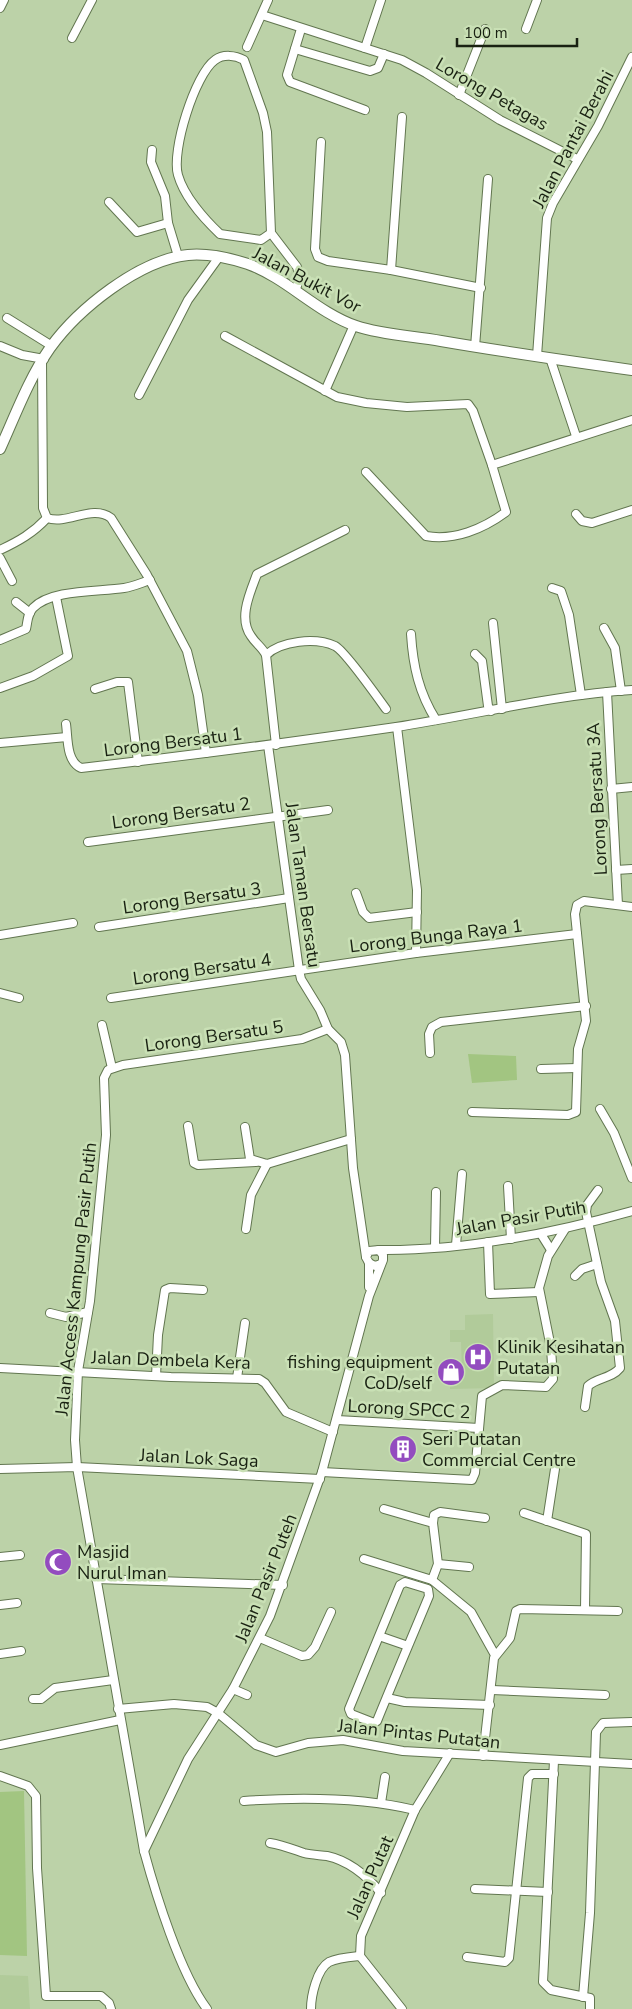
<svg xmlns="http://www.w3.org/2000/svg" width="632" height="2009" font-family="'Nunito Sans',sans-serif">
<rect width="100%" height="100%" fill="#bcd2a8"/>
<g fill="#b1cb9a">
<polygon points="493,1314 494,1388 450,1389 450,1372 462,1371 461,1342 450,1342 450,1330 465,1330 465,1315"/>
<polygon points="0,1975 28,1976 30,2009 0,2009"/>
</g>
<g fill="#a2c581">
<polygon points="468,1054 516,1056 517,1080 472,1083"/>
<polygon points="24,1791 27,1956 0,1955 0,1792"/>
</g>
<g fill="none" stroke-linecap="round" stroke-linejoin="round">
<g stroke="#627650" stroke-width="10">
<g id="minor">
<polyline points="0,8 4,0"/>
<polyline points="262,15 402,60 426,73 500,120 577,159"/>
<polyline points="301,29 287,75 290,82 365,110"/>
<polyline points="526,29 537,0"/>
<polyline points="72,38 92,0"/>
<polyline points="247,47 268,0"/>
<polyline points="365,48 381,0"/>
<polyline points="295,49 370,71 378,68 384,54"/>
<polyline points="459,95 485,29"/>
<polyline points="321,142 315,249 318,257 328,261 391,270 481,288"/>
<polyline points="152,150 151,162 165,196 168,223 178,256"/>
<polyline points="109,202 137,232 168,223"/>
<path d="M271,233L261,240L220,234C204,219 184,196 178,175C171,151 195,74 215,60C223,54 235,55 244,60L263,113L267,132L271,233L297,267L300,278L295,291"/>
<polyline points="391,270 402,117"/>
<polyline points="7,318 52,346"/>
<polyline points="225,336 337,397 366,403 407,407 468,404 473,411 492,465"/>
<polyline points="0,346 22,355 44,359"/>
<polyline points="475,347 488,179"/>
<polyline points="537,356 547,218 553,203 598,126 632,57"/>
<polyline points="550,358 576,436"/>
<path d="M42,361L43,508L47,518C68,525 92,504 111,518L147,575L187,651L198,695L206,753"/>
<polyline points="325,391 354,325"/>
<polyline points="139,395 188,300 219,257"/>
<path d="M366,472L426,536C454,541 483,529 506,512L492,465L632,420"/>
<polyline points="576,514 582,521 592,523 632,510"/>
<path d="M0,550C19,541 33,533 47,518"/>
<polyline points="0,558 12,581"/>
<polyline points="552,588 561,591 569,615 581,695"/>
<polyline points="16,602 30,613"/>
<polyline points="493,623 502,709"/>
<polyline points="604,628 615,648 621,691"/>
<path d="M411,634C413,666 419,693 436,720"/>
<path d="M0,640L26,629C28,620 27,615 33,608C51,589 99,592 124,588C132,587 141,583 150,580"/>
<polyline points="475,654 482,661 488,706 491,711"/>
<path d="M266,655C281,641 315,637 335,646C345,651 378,698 386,709"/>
<polyline points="0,688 33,676 68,656 56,597"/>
<polyline points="95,689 117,682 128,682 138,762"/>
<polyline points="607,692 618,905"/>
<path d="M66,724C68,738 66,761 81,768C187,756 292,742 396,727C475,715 552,695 632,690"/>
<polyline points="397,727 417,890 416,953"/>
<polyline points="0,743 67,737"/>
<polyline points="268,745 299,970 301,979 320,1010 328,1029 341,1042 345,1055 353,1168 366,1257"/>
<path d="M276,745L266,655C262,647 256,644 251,636C238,618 250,593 257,574L345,530"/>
<polyline points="611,789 632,787"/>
<polyline points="88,842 328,810"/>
<polyline points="616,870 632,869"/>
<polyline points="356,893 363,912 369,918 417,912"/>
<polyline points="99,927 289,898"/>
<polyline points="0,935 73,923"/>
<polyline points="0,993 19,998"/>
<polyline points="111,998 416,953 577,934"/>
<polyline points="102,1025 112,1068"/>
<polyline points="430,1053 429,1034 432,1027 441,1022 586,1006"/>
<polyline points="541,1069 577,1068"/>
<polyline points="600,1109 614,1133 632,1178"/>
<polyline points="472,1112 568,1115 576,1112 578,1049 586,1021 575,914 577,905 584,901 632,907"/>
<polyline points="188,1126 194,1163 198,1165 256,1162"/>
<polyline points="245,1127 250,1159 267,1164 351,1139"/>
<polyline points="508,1186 511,1239"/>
<polyline points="246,1229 251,1195 267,1164"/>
<polyline points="541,1234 551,1250"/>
<polyline points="488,1242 490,1294 539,1292"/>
<polyline points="456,1245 462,1174"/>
<polyline points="435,1247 436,1192"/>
<path d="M379,1250C465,1251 550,1234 632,1211"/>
<polyline points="369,1263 369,1287"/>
<polyline points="575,1276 582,1269 597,1264"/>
<polyline points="50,1313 66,1317 88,1312"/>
<polyline points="0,1368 171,1377 259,1379 265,1383 286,1412 333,1432"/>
<polyline points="156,1376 158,1335 165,1290 170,1288 203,1290"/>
<polyline points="237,1378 245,1323"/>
<path d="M585,1407L588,1386C598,1377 611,1379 620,1368L615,1321L601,1282L586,1212L587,1205L598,1190"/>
<polyline points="337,1420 479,1428"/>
<polyline points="0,1469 77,1467 320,1479"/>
<polyline points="322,1472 472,1480 475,1473 482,1396 502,1385 546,1387 553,1379 551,1348 539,1288 548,1256 565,1229"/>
<polyline points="384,1509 433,1523 438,1564 432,1580"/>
<polyline points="524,1513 586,1534 585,1610"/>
<polyline points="547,1521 555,1469"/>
<polyline points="433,1523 434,1515 440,1512 485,1518"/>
<polyline points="0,1557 20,1555"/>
<polyline points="364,1559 432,1580 471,1612 495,1655"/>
<polyline points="438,1564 469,1567"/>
<polyline points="96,1579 283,1585"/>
<polyline points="0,1605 17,1603"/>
<path d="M379,1636L349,1709L351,1714L374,1723L377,1721C394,1679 412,1637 429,1596L428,1589L405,1582L400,1585L379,1636L408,1646"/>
<polyline points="260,1638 302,1656 308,1655 315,1647 331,1612"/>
<polyline points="0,1654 21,1651"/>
<polyline points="233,1689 247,1695"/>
<polyline points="492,1690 605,1695"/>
<polyline points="387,1698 405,1702 490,1705"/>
<polyline points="33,1699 41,1699 55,1688 113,1680"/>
<polyline points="118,1709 174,1704 207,1707 218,1713 256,1745 276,1752 308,1743 343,1740 403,1751 632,1764"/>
<polyline points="0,1745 120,1720"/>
<polyline points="483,1756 494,1658 510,1638 516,1611 520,1609 618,1611"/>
<polyline points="554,1761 543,1982 551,1990 590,1998 590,2009"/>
<polyline points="0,1776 28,1786 36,1796 37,1868 46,1996 101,1996 109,2003 111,2009"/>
<path d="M244,1801C301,1797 360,1797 415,1810"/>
<polyline points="381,1803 385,1777"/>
<path d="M270,1843C282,1845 292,1849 304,1853C311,1855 320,1855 327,1856C350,1861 367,1876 381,1893"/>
<polyline points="144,1851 188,1759 233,1689 270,1616 322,1472 369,1296 383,1260 383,1255 379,1250 369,1251 366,1257 369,1263 375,1266 381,1264"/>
<polyline points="475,1889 548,1892"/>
<polyline points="467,1957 505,1962 509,1958 528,1778 532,1774 554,1774"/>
<polyline points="583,1997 590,1913 596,1732 603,1723 632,1722"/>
<path d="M207,2009C180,1973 156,1895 144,1851L77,1467L75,1440L78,1371L90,1301L106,1135L104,1078L108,1070L123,1065L302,1039L328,1029"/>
<path d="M311,2009C311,1996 317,1969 329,1962C338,1958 351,1957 360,1956"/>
<polyline points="402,2009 360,1956 361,1936 415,1810 450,1753"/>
</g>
</g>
<g stroke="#627650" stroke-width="12">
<path id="tertiary" d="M0,449C15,416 29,378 50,348C78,309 139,260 188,255C208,253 229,258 248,264C287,278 316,312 356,326C383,335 414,336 441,341C505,352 568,361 632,370"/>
</g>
<use href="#minor" stroke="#fff" stroke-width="8"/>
<use href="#tertiary" stroke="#fff" stroke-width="10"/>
</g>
<defs>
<g id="hospital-disc" transform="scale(1.4375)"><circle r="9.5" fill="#934cbf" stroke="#c9e0b5"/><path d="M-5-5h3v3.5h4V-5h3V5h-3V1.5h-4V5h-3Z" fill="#fff"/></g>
<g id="shop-disc" transform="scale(1.4375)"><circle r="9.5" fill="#934cbf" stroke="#c9e0b5"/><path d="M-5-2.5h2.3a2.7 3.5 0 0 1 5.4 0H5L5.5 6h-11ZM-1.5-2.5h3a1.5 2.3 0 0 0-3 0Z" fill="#fff"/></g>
<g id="building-disc" transform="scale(1.4375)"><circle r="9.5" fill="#934cbf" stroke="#c9e0b5"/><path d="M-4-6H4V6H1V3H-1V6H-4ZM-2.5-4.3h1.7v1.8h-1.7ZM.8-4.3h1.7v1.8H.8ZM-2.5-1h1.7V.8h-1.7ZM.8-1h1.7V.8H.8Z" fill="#fff"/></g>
<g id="mosque-disc" transform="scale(1.4375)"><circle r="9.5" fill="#934cbf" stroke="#c9e0b5"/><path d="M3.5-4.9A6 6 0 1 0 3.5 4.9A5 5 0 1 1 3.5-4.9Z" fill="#fff"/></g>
</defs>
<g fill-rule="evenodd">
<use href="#hospital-disc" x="478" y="1357"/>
<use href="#shop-disc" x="451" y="1372"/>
<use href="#building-disc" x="403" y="1449"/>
<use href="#mosque-disc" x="58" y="1562"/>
</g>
<g text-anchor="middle" stroke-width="5" stroke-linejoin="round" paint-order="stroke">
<g font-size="18" fill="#192112" stroke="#c9e0b5">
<text transform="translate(492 94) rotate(30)" y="6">Lorong Petagas</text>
<text transform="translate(573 139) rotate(-62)" y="6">Jalan Pantai Berahi</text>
<text transform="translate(307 280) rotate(28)" y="6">Jalan Bukit Vor</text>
<text transform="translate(173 742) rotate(-7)" y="6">Lorong Bersatu 1</text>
<text transform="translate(597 799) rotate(-93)" y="6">Lorong Bersatu 3A</text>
<text transform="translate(181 813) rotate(-8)" y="6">Lorong Bersatu 2</text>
<text transform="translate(303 885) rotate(82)" y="6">Jalan Taman Bersatu</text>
<text transform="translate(192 898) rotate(-8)" y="6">Lorong Bersatu 3</text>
<text transform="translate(436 936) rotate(-7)" y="6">Lorong Bunga Raya 1</text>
<text transform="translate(202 969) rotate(-8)" y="6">Lorong Bersatu 4</text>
<text transform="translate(214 1036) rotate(-8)" y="6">Lorong Bersatu 5</text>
<text transform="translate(521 1218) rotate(-10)" y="6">Jalan Pasir Putih</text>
<text transform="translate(76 1279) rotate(-84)" y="6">Jalan Access Kampung Pasir Putih</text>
<text transform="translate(171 1360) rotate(2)" y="6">Jalan Dembela Kera</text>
<text transform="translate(409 1409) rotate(3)" y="6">Lorong SPCC 2</text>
<text transform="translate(199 1458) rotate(3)" y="6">Jalan Lok Saga</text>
<text transform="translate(266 1578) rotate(-68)" y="6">Jalan Pasir Puteh</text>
<text transform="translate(419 1734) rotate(6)" y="6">Jalan Pintas Putatan</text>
<text transform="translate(370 1877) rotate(-66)" y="6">Jalan Putat</text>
</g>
<g font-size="18" fill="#192112" stroke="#c9e0b5" text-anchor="start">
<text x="497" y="1353">Klinik Kesihatan<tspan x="497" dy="21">Putatan</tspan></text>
<text x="432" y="1368" text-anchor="end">fishing equipment<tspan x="432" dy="21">CoD/self</tspan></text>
<text x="422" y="1445">Seri Putatan<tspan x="422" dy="21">Commercial Centre</tspan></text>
<text x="77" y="1558">Masjid<tspan x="77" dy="21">Nurul Iman</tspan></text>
</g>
</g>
<path d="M457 38v8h120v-8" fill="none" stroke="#192112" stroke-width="2.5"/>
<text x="464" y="38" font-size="15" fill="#192112" stroke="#c9e0b5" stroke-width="4" paint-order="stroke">100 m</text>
</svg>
